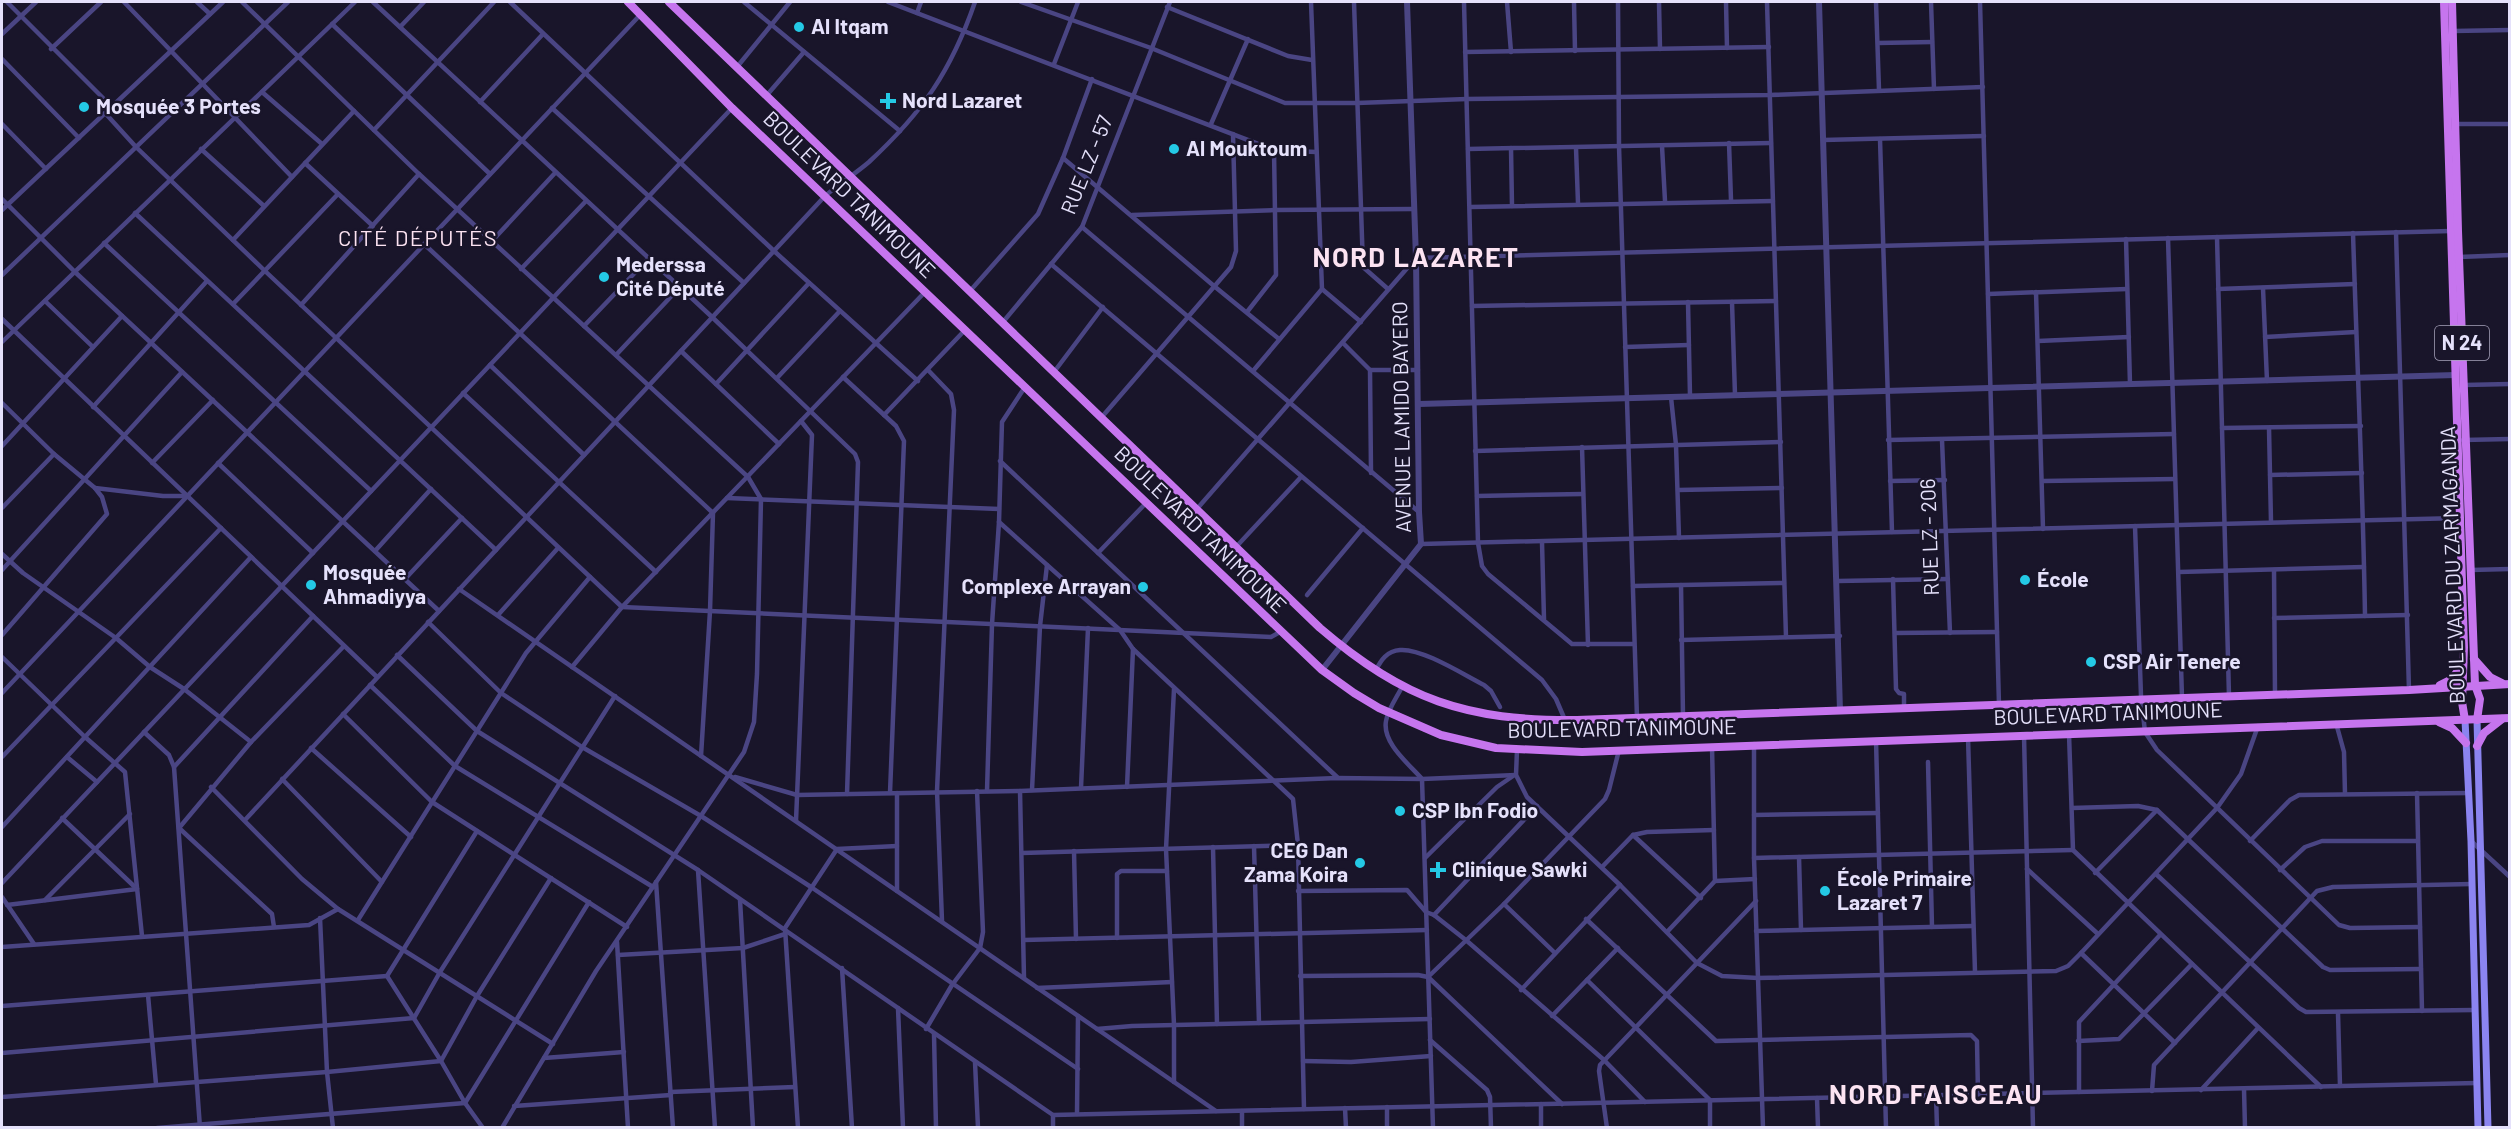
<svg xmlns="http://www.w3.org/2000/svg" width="2511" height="1129" font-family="Barlow,sans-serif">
<rect width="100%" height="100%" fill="#19152a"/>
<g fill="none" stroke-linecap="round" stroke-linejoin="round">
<g stroke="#4a4583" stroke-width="4.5">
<polyline points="7,2 112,107"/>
<polyline points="124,2 292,177"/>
<polyline points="197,2 210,14"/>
<polyline points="242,2 419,174 748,477 761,499 757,674 754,722 744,752 596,971 502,1128"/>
<polyline points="373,2 712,317 855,454 858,462 847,794"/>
<polyline points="510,2 774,251 918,381"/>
<polyline points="744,2 900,131"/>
<polyline points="888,2 1274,150 1316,152"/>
<polyline points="1021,2 1151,48 1285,103 1357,103 1467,99 1770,95 1983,87"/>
<polyline points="1354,2 1363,267 1388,289"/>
<polyline points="1464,2 1478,543 1482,566 1488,574 1572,644 1634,644"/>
<polyline points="1507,2 1511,52"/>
<polyline points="1574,2 1575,51"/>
<polyline points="1618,2 1619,146 1637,718"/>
<polyline points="1659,2 1660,49"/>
<polyline points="1726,2 1727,48"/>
<polyline points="1767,2 1786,637"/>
<polyline points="1876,2 1879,90"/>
<polyline points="1931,2 1934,89"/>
<polyline points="1980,2 1999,705"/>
<polyline points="1167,7 1288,56 1312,60"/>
<polyline points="917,13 921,2"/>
<polyline points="332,24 490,174"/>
<polyline points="400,27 424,2"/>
<polyline points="2453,31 2510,30"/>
<polyline points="2,34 36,2"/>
<polyline points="1878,43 1932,42"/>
<polyline points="51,49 101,2"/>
<polyline points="1465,52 1769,47"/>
<polyline points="2,59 79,138"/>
<polyline points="1054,64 1078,2"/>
<polyline points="737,67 790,2"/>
<polyline points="262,92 322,144"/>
<polyline points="767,95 804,52"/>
<polyline points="480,102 543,34"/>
<polyline points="552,108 744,283"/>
<polyline points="106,114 136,147 265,271 622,607 1271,637 1280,632"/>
<polyline points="2,124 46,169"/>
<polyline points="1211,124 1248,39"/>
<polyline points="2455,124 2510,124"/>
<polyline points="374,130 494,2"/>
<polyline points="1880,139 1892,532"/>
<polyline points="1823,140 1984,136"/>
<polyline points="1729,143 1731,200"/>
<polyline points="1662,146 1665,201"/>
<polyline points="1511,148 1512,206"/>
<polyline points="1576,148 1578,203"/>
<polyline points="201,149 264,206"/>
<polyline points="1468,149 1771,143"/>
<polyline points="1063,158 1214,286 1279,339"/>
<polyline points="305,163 373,226"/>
<polyline points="2,199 75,272 439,611"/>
<polyline points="1470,207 1773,201"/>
<polyline points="2,210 223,2"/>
<polyline points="135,213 496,550"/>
<polyline points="1132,215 1276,210 1413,209"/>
<polyline points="1082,227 1419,512"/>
<polyline points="2396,232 2409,690"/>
<path d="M2353,233C2357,361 2363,488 2365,616"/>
<polyline points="2217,237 2229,696"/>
<polyline points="2168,238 2182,698"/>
<polyline points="2126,239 2130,384"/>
<polyline points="233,240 354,111"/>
<polyline points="492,241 555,173"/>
<polyline points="104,243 371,491"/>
<polyline points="424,244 713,513 710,611 701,756"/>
<polyline points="2459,257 2510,255"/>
<polyline points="1051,264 1542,680 1556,699 1565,720"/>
<polyline points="521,269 586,201"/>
<polyline points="2,275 288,2"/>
<polyline points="2263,288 2267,381"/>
<polyline points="1322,289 1361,322"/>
<polyline points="2218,289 2355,284"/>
<polyline points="970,291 1038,214 1063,158 1092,79"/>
<polyline points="2036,292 2043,529"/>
<polyline points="1988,294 2127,289"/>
<polyline points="45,301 93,347"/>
<polyline points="1688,302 1690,396"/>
<polyline points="1732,302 1735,395"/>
<polyline points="233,304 338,194"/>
<polyline points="301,305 419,174"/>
<polyline points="1472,306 1776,301"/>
<polyline points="1247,312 1276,275 1274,150"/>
<polyline points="2,319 377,677"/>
<polyline points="1003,322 1082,227 1170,2"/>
<polyline points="584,326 649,258"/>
<polyline points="2265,337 2356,332"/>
<polyline points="2038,341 2129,337"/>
<polyline points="2,342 355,2"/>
<polyline points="1343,343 1370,370 1371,473"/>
<polyline points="1625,347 1689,345"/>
<polyline points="681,351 779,444"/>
<polyline points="616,355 680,287"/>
<polyline points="490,365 584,455"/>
<polyline points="928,370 951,394 954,410 937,791 942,921"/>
<polyline points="1370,370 1418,370"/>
<polyline points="1253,371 1322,289 1311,2"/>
<polyline points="1054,372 1103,307"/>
<polyline points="843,377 896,426 904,441 890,793"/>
<polyline points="777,378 839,312"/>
<polyline points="716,384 809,283"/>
<polyline points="2464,385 2510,384"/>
<polyline points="463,393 656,572"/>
<polyline points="1671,397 1676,445 1679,538"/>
<polyline points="2,403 54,454 95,488 102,497 107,514 2,635"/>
<polyline points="93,407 207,281"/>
<polyline points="884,415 965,330"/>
<polyline points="1101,418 1231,267 1236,251 1233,134"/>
<polyline points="2222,428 2361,426"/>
<polyline points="2269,428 2271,522"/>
<polyline points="1888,440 2174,434"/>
<polyline points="1942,440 1950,633"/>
<polyline points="2463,440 2510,439"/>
<polyline points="2,446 122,316"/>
<polyline points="1582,447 1588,645"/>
<polyline points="1475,451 1781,442"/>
<polyline points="1000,461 1337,777"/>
<polyline points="152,463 213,400"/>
<polyline points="218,463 313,553"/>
<polyline points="2270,475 2362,473"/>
<polyline points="1890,481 1945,480"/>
<polyline points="2043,481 2175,479"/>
<polyline points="95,488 163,496 187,496"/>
<polyline points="1678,490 1782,488"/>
<polyline points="1477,496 1583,494"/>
<polyline points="727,498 999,509"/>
<polyline points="2,508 54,454"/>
<polyline points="1196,510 1416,258 2451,231"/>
<polyline points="999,522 1120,630 1133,649 1293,799 1298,845 1304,1109"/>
<polyline points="2135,526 2141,696 2145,732 2157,750 2339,925 2350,928 2420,927"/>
<polyline points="1542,542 1544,619"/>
<polyline points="1421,544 2460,518"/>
<polyline points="1236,547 1301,477"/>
<polyline points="375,551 431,489"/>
<polyline points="1098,553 1146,503"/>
<polyline points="2,554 23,573 116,638 150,667 184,689 251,742"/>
<polyline points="2,570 182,372"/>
<polyline points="2274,570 2275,695"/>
<polyline points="2470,570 2510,569"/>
<polyline points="2179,572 2364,567"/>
<polyline points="405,579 462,518"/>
<polyline points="1893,579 1896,689 1899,693 1904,694 1904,708"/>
<polyline points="1838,581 1948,579"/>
<polyline points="1681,585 1683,716"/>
<polyline points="1633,586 1784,583"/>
<polyline points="459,589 1216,1111"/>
<polyline points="1307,595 1363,528"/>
<polyline points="498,615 558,548"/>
<polyline points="2274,618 2408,615"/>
<polyline points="428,622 501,693 582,747 701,816 811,887 1078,1069"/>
<polyline points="1895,633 1997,632"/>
<polyline points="1681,640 1840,636"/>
<polyline points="397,655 477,731 698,870 1053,1115 2477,1083"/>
<polyline points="2,657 85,737 125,772 142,936"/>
<polyline points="572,667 622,607 925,292"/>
<path d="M1376,670C1381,660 1387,651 1400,650C1422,648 1464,675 1484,685L1491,691L1500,707"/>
<polyline points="370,685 455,766 653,887"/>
<path d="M1402,687C1397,697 1388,709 1386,721C1382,743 1409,764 1422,779L1433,1128"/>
<polyline points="2,693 641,14"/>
<polyline points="343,714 432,802 627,927"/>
<polyline points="2336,723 2344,752 2345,794"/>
<polyline points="144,732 169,755 174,767"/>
<polyline points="2069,734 2073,850 2321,1087"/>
<polyline points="2024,735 2033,1128"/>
<polyline points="1968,737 1975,972"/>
<polyline points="1876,740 1886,1128"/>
<polyline points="1754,744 1754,858 1763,1128"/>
<polyline points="1712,746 1715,881"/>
<polyline points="311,748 411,837"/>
<polyline points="1517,750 1516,775 1527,797 1620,885 1697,963 1722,976 1758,978 2056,971 2068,966 2081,953 2217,808 2241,774 2258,726"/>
<polyline points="2,757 221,528"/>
<polyline points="67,757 97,782"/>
<polyline points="1928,762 1932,927"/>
<polyline points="735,777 797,795 1020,791 1337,778 1422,779 1516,775"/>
<polyline points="282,779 382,882"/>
<polyline points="211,787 302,879 338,909 553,1044"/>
<polyline points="1127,787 1133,649"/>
<polyline points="1081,788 1088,628"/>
<polyline points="1032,790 1040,626 1047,565"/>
<polyline points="987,791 992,624 999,522 1002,422 1025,387"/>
<polyline points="1020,791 1024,978"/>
<polyline points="897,793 897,891"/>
<polyline points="2417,793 2422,1011"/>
<polyline points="2072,808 2138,806 2157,810 2323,967 2330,970 2421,969"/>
<polyline points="1754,815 1878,813"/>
<polyline points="62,818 137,889"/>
<path d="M245,820L825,196C839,184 855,174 869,162C923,112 951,71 975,2"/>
<polyline points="796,821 812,435 801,421"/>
<polyline points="2,827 251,557"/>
<polyline points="1633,835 1701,898"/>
<polyline points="2250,841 2290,800 2299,795 2469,793"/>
<polyline points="2471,841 2510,877"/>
<polyline points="1254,846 1259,1023"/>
<polyline points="1213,847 1217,1024"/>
<polyline points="1074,851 1076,939"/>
<polyline points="1022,853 1298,845"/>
<polyline points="1799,857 1801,930"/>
<polyline points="1425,858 1497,787 1513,776"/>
<polyline points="1754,858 2073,850"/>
<polyline points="1602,867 1633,835 1647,832 1714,830"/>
<polyline points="2027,869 2098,934"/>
<polyline points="698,870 715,1128"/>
<polyline points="2280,870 2305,847 2322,841 2418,841"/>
<polyline points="2095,873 2157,810"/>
<polyline points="2156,874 2299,1008 2306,1012 2475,1010"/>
<polyline points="656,882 673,1128"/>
<polyline points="2,883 732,108"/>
<polyline points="1298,891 1407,890 1426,912 1434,915 1467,941 1604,1060 1645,1102"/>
<polyline points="2,897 34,944"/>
<polyline points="45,900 130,814"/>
<polyline points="740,900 753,1128"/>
<polyline points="1504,904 1555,953"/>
<polyline points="7,905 137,889"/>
<polyline points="1434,915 1537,806"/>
<polyline points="320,918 327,1072 333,1128"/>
<polyline points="1586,919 1716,1041 1971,1035 1977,1041 1978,1094"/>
<polyline points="358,920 526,653 590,577"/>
<polyline points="274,927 272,914 179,828 251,742 344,646"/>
<polyline points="1756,931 1973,926"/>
<polyline points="1667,932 1715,881 1755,879"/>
<polyline points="1117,938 1117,874 1121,871 1167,871"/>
<polyline points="1024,940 1427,930"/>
<polyline points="617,942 628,1128"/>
<polyline points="2,947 309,925 338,909"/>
<polyline points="2081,953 2175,1043"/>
<polyline points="618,955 743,948 785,934"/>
<polyline points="842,968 852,1128"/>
<polyline points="387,976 441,1061 465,1103 483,1128"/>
<polyline points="387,976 477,831"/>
<polyline points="1300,976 1418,975 1428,977 1562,1104"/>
<polyline points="1428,977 1504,904 1605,799 1609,790 1619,750"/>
<polyline points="1587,980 1710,1100 1710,1128"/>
<polyline points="1037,988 1172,982"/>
<polyline points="1521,990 1620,885"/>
<polyline points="148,995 156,1084"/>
<polyline points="2,1006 387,976"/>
<polyline points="898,1008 903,1128"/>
<polyline points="2338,1013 2340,1086"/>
<polyline points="1552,1016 1618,948"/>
<polyline points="926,1029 952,985 980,948 983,932 977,791"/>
<polyline points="1097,1029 1132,1026 1430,1019"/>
<polyline points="934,1034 936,1128"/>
<polyline points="1430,1040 1487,1090 1490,1097 1491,1128"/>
<polyline points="2078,1041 2119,1039 2192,964"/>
<polyline points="2,1053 414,1018 440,972 615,696"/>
<polyline points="544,1058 624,1052"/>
<polyline points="1303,1061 1351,1062 1431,1056"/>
<polyline points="975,1062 978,1128"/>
<polyline points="1174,1082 1174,1025 1166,849 1174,689"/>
<polyline points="2244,1089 2245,1128"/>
<polyline points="2201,1090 2258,1028"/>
<polyline points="2152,1091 2154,1065 2317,891 2333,887 2472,884"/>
<polyline points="670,1092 795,1087"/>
<polyline points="2079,1092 2079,1022 2160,935"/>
<polyline points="1936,1095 1937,1128"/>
<polyline points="2,1097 327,1072 441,1061 477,996 551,878"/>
<polyline points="1817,1098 1818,1128"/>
<polyline points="1541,1104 1541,1128"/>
<polyline points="514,1106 671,1095"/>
<polyline points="1387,1107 1387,1128"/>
<polyline points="1345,1108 1346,1128"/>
<polyline points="1242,1111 1242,1128"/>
<polyline points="1077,1114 1078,1016"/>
<polyline points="1053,1115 1053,1128"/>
<polyline points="157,1128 465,1103 589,902"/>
<polyline points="200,1128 174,767 313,616"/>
<polyline points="798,1128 785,928 837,849 897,846"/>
<polyline points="1607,1128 1599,1071 1600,1065 1756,901"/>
</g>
<g stroke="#4a4583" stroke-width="6">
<polyline points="1819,2 1840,711"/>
<polyline points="1419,404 2456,375"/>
<polyline points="1322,670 1421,544 1419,512 1416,258 1407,2"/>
</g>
<g stroke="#8b84f0" stroke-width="7">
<polyline points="2465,720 2471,841 2478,1128"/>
<polyline points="2477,720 2488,1128"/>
</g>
<g stroke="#c675ee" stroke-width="8">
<polyline points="628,2 732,108 1322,670 1354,693 1379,708 1441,735 1496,748 1582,752 2510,718"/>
<path d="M669,2L1320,628C1404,700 1466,721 1577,720L2409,690L2510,684"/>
<polyline points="2444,2 2464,647 2462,702 2465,720"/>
<polyline points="2452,2 2458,231 2475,685 2480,699 2477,720"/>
<polyline points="2474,659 2490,677 2502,683"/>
<polyline points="2440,685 2452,679 2463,663"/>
<polyline points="2439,722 2452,728 2466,743"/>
<polyline points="2477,746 2484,733 2502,719"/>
</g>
</g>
<g fill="#24c9e5" stroke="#19152a" stroke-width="2">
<circle cx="799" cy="27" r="6"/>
<path d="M885 92h6v6h6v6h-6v6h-6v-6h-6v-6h6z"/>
<circle cx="84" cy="107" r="6"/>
<circle cx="1174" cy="149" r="6"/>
<circle cx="604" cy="277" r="6"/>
<circle cx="2025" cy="580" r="6"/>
<circle cx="311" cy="585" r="6"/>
<circle cx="1143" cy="587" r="6"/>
<circle cx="2091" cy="662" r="6"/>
<circle cx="1400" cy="811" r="6"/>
<circle cx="1360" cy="863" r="6"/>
<path d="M1435 861h6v6h6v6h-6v6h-6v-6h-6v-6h6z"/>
<circle cx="1825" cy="891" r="6"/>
</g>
<g text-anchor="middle" stroke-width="5" stroke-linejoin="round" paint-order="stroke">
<rect fill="#19152a" stroke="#a8a4bc" stroke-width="1.5" x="2435" y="326" width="54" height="34" rx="4.5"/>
<g font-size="20" font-weight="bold" fill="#e5e1fb">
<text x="2462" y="350">N 24</text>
</g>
<g font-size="21" font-weight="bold" fill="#e5e1fb" stroke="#19152a" text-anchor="start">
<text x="811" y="34">Al Itqam</text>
<text x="902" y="108">Nord Lazaret</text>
<text x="96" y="114">Mosquée 3 Portes</text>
<text x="1186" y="156">Al Mouktoum</text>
<text x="616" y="272">Mederssa<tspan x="616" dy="24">Cité Député</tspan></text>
<text x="323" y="580">Mosquée<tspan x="323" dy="24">Ahmadiyya</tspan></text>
<text x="2037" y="587">École</text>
<text x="1131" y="594" text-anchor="end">Complexe Arrayan</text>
<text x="2103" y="669">CSP Air Tenere</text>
<text x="1412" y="818">CSP Ibn Fodio</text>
<text x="1348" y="858" text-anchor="end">CEG Dan<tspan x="1348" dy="24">Zama Koira</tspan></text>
<text x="1452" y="877">Clinique Sawki</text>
<text x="1837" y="886">École Primaire<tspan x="1837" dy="24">Lazaret 7</tspan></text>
</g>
<g font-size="21" fill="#e5e1fb" stroke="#19152a">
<text transform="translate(1087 165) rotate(-68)" y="7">RUE LZ - 57</text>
<text transform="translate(849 195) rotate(44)" y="7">BOULEVARD TANIMOUNE</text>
<text transform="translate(1402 417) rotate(-91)" y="7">AVENUE LAMIDO BAYERO</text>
<text transform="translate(1200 530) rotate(44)" y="7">BOULEVARD TANIMOUNE</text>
<text transform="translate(1930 537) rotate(-92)" y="7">RUE LZ - 206</text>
<text transform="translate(2453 565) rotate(-92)" y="7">BOULEVARD DU ZARMAGANDA</text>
<text transform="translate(2108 714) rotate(-2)" y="7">BOULEVARD TANIMOUNE</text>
<text transform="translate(1622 729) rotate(-1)" y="7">BOULEVARD TANIMOUNE</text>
</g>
<g font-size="22" letter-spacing="1.5" fill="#fce3f2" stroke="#19152a">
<text x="418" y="246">CITÉ DÉPUTÉS</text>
</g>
<g font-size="27" font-weight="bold" letter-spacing="1.5" fill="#fce3f2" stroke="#19152a">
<text x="1416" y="267">NORD LAZARET</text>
<text x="1936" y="1104">NORD FAISCEAU</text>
</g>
</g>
<rect width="2511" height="1129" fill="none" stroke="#e5e1fb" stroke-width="6"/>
</svg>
